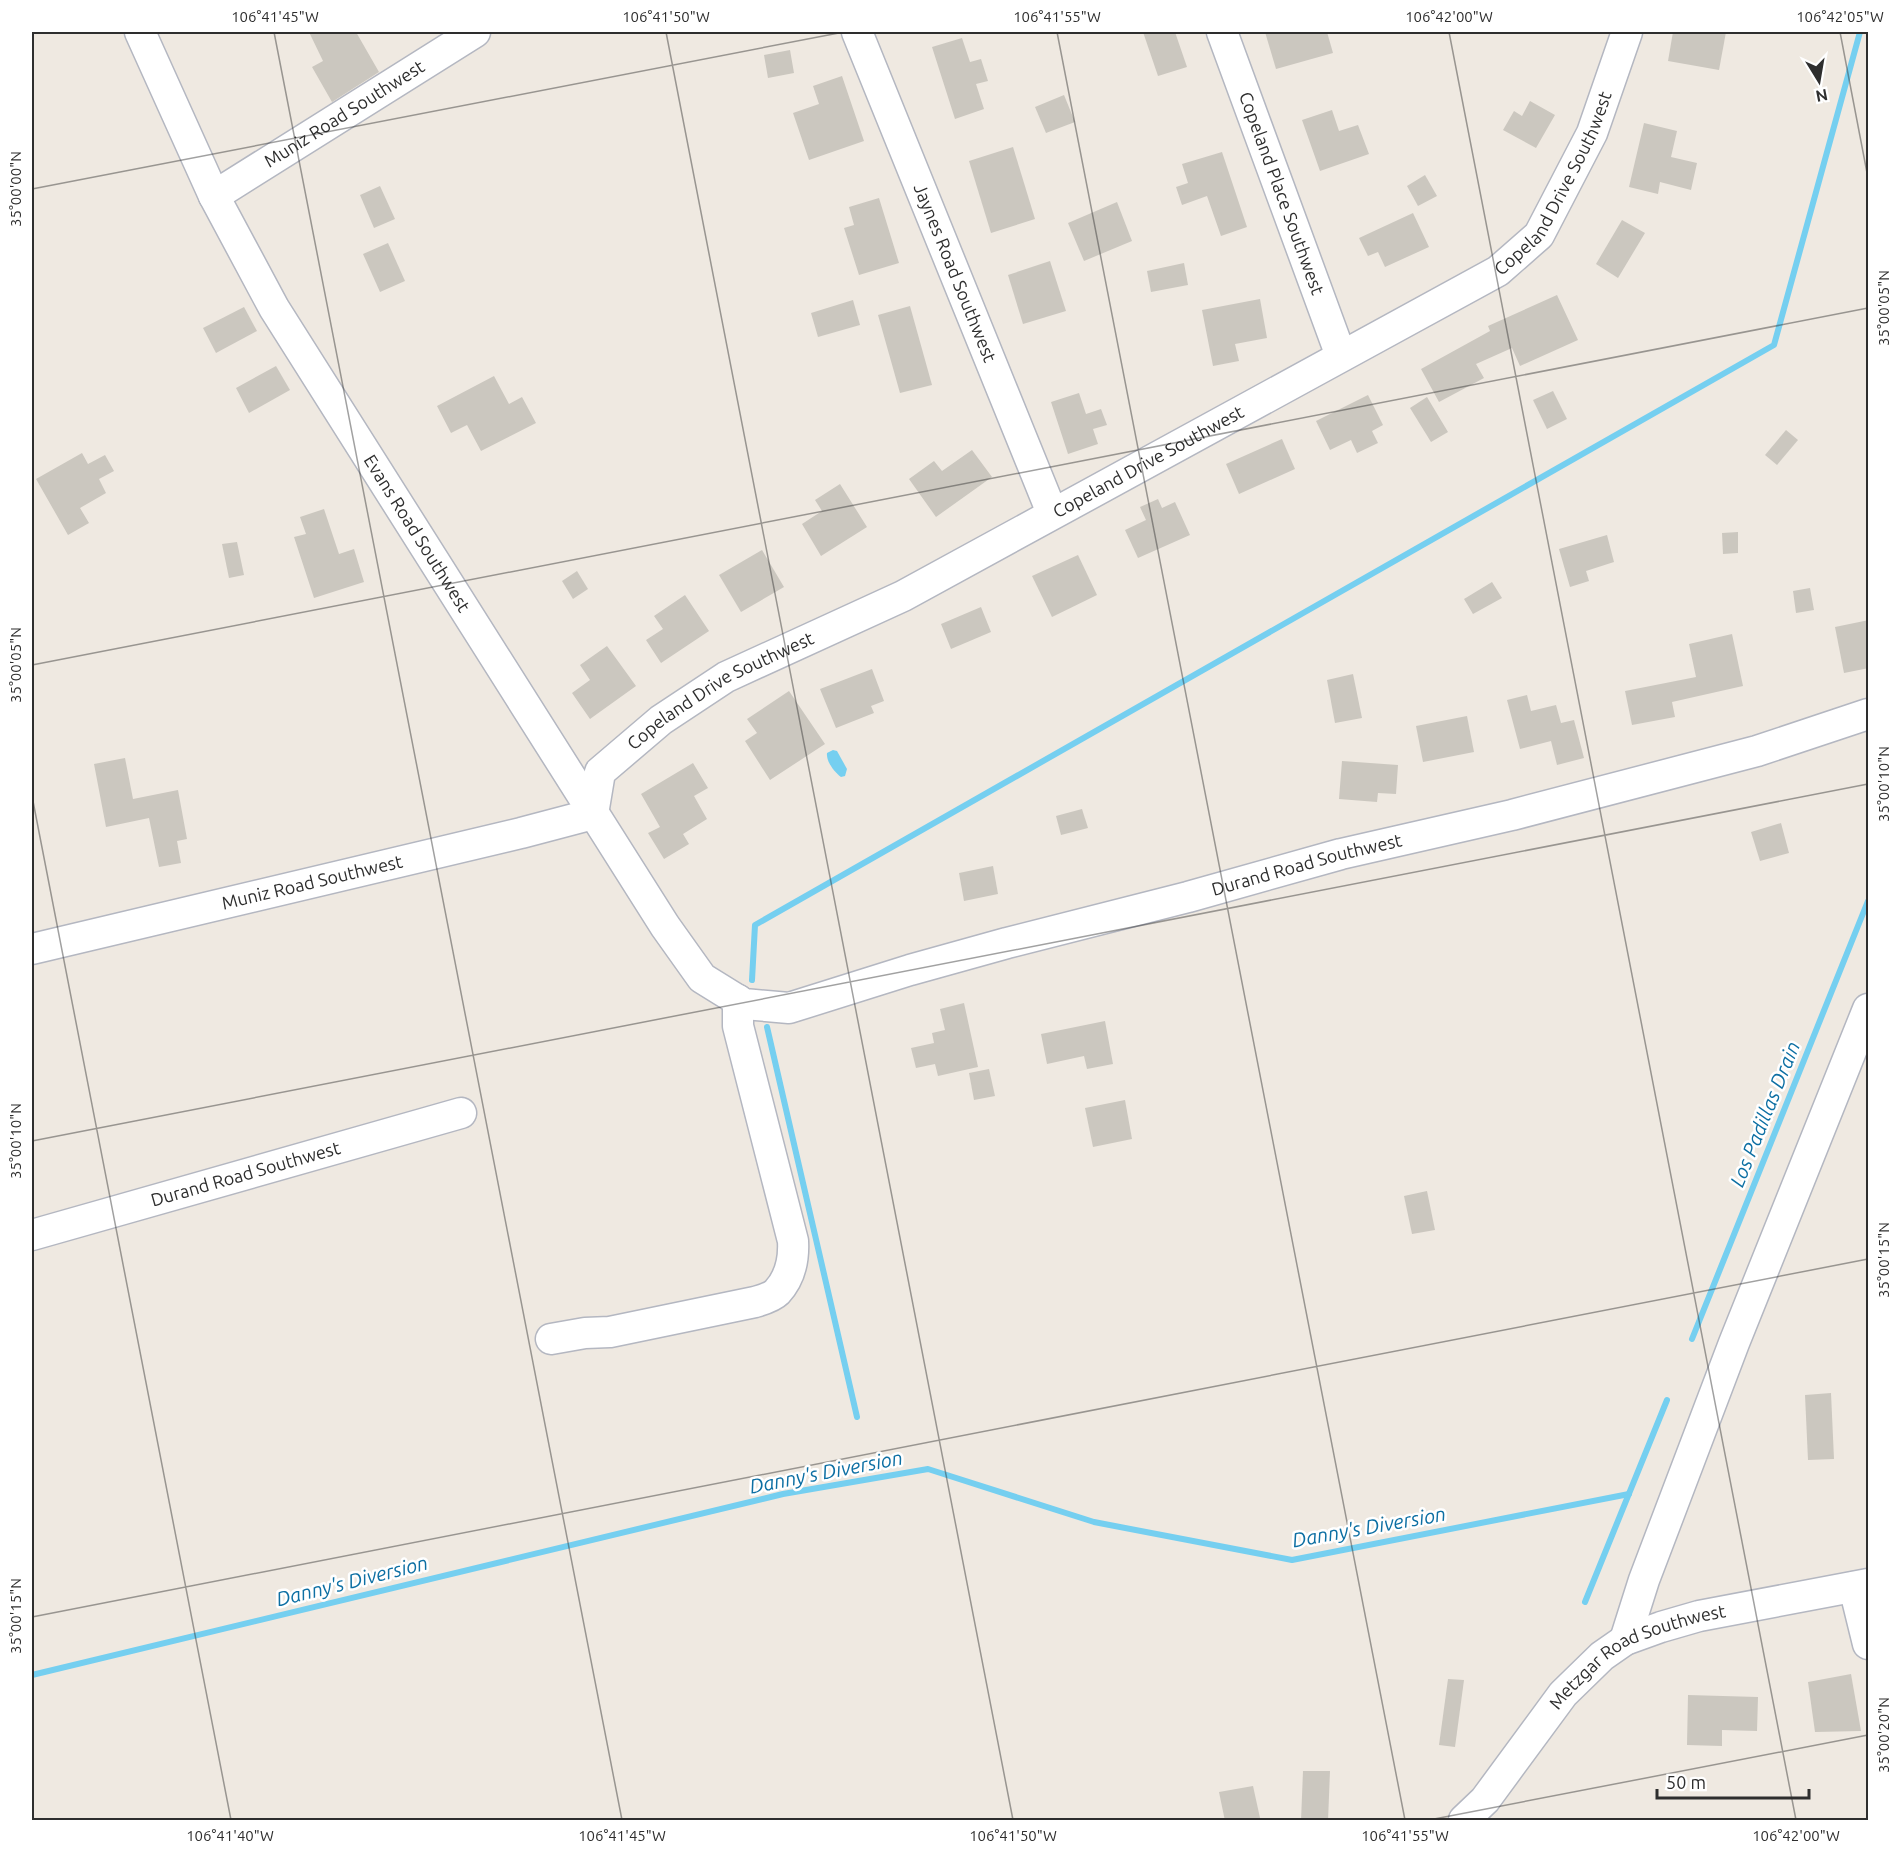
<svg xmlns="http://www.w3.org/2000/svg" width="1900" height="1852" font-family="Ubuntu,sans-serif">
<rect width="100%" height="100%" fill="#efe9e1"/>
<path fill="#75cff0" d="M833,750L837,751L847,769L845,776L841,777C834,772 826,761 827,753Z"/>
<g fill="none" stroke-linecap="round" stroke-linejoin="round">
<g stroke="#75cff0" stroke-width="6">
<polyline points="752,980 755,925 1774,345 1860,32"/>
<polyline points="767,1027 857,1417"/>
<polyline points="1692,1339 1868,901"/>
<polyline points="1585,1602 1667,1400"/>
<polyline points="32,1675 783,1494 928,1469 1094,1522 1292,1560 1629,1494"/>
</g>
</g>
<g fill="#cbc7bf">
<polygon points="309,32 356,32 379,72 332,102 312,67 323,61"/>
<polygon points="1143,32 1175,32 1187,67 1158,76"/>
<polygon points="1265,32 1327,32 1333,53 1276,69"/>
<polygon points="1673,32 1726,32 1719,70 1668,61"/>
<polygon points="962,38 970,62 981,59 988,81 976,84 984,109 955,119 932,47"/>
<polygon points="790,50 794,73 768,78 764,55"/>
<polygon points="842,76 864,141 809,160 793,113 819,104 813,86"/>
<polygon points="1064,95 1075,122 1046,133 1035,107"/>
<polygon points="1530,101 1555,115 1536,148 1503,130 1514,111 1522,116"/>
<polygon points="1332,110 1339,131 1358,125 1369,154 1320,171 1302,120"/>
<polygon points="1644,123 1677,131 1671,157 1697,163 1691,190 1660,182 1658,194 1629,187"/>
<polygon points="1013,147 1035,219 991,233 969,161"/>
<polygon points="1222,152 1247,227 1221,236 1207,196 1182,205 1176,187 1188,183 1182,164"/>
<polygon points="1425,175 1437,196 1418,206 1407,186"/>
<polygon points="380,186 395,219 374,228 360,195"/>
<polygon points="879,198 899,263 859,275 844,228 854,225 849,207"/>
<polygon points="1117,202 1132,241 1084,261 1068,223"/>
<polygon points="1413,213 1429,247 1385,267 1378,252 1368,256 1359,238"/>
<polygon points="1622,220 1645,233 1618,278 1596,264"/>
<polygon points="388,243 405,281 380,292 363,254"/>
<polygon points="1050,261 1066,311 1023,324 1008,275"/>
<polygon points="1184,263 1188,285 1151,292 1147,271"/>
<polygon points="1557,295 1578,340 1520,366 1512,348 1476,364 1484,378 1439,402 1421,369 1490,331 1488,326"/>
<polygon points="1260,299 1267,338 1235,344 1239,361 1213,366 1202,310"/>
<polygon points="853,300 860,325 818,337 811,313"/>
<polygon points="910,306 932,385 900,393 878,315"/>
<polygon points="244,307 257,331 216,353 203,328"/>
<polygon points="276,366 290,390 249,413 236,388"/>
<polygon points="494,376 509,404 522,397 536,423 481,451 467,425 451,433 437,406"/>
<polygon points="1553,391 1567,419 1547,429 1533,400"/>
<polygon points="1079,393 1086,414 1101,409 1107,425 1093,429 1098,444 1068,454 1051,402"/>
<polygon points="1368,395 1383,425 1372,431 1378,443 1357,453 1351,440 1330,450 1316,421"/>
<polygon points="1427,397 1448,432 1431,442 1410,408"/>
<polygon points="1786,430 1798,440 1777,465 1765,455"/>
<polygon points="1282,439 1295,469 1239,494 1226,464"/>
<polygon points="972,450 992,477 936,517 909,479 934,461 942,471"/>
<polygon points="82,453 88,464 105,455 114,471 99,479 106,493 80,508 89,523 68,535 36,479"/>
<polygon points="840,484 867,527 821,556 802,524 822,511 815,500"/>
<polygon points="1158,499 1162,508 1175,502 1190,535 1138,558 1125,530 1146,520 1140,507"/>
<polygon points="324,509 339,554 354,549 364,582 314,598 294,537 306,534 300,517"/>
<polygon points="1738,532 1738,553 1723,554 1722,533"/>
<polygon points="1607,535 1614,562 1586,571 1589,581 1570,587 1559,549"/>
<polygon points="237,542 244,575 229,578 222,544"/>
<polygon points="762,550 784,587 741,612 719,575"/>
<polygon points="1078,555 1097,595 1052,617 1032,576"/>
<polygon points="577,571 588,589 573,599 562,581"/>
<polygon points="1492,582 1502,598 1473,614 1464,599"/>
<polygon points="1810,588 1814,610 1796,613 1793,591"/>
<polygon points="685,595 709,631 661,663 646,640 663,629 654,616"/>
<polygon points="981,607 991,632 951,649 941,624"/>
<polygon points="1869,620 1869,668 1844,673 1835,627"/>
<polygon points="1732,634 1743,686 1672,702 1675,717 1632,725 1625,691 1696,677 1689,644"/>
<polygon points="607,646 636,686 590,719 572,693 590,680 580,665"/>
<polygon points="872,669 884,701 871,706 874,713 836,728 820,689"/>
<polygon points="1353,674 1362,718 1335,723 1327,680"/>
<polygon points="789,691 825,744 770,780 745,741 757,733 747,719"/>
<polygon points="1527,695 1531,711 1556,705 1561,723 1574,720 1584,758 1557,765 1551,741 1520,749 1507,700"/>
<polygon points="1467,716 1474,752 1423,762 1416,726"/>
<polygon points="125,758 133,799 178,790 187,839 177,841 181,863 159,867 149,818 106,827 94,764"/>
<polygon points="1342,761 1398,765 1396,794 1378,793 1377,802 1339,799"/>
<polygon points="693,763 708,788 694,796 707,819 683,834 689,844 664,859 648,833 660,827 641,794"/>
<polygon points="1082,809 1088,828 1061,835 1056,816"/>
<polygon points="1781,823 1789,853 1760,861 1751,832"/>
<polygon points="993,866 998,894 964,901 959,873"/>
<polygon points="964,1003 978,1067 938,1076 935,1064 916,1068 911,1048 934,1043 932,1033 945,1030 940,1009"/>
<polygon points="1105,1021 1113,1064 1087,1069 1084,1056 1047,1064 1041,1034"/>
<polygon points="989,1069 995,1096 974,1100 969,1073"/>
<polygon points="1125,1100 1132,1139 1093,1147 1085,1108"/>
<polygon points="1427,1191 1435,1230 1412,1234 1404,1196"/>
<polygon points="1831,1393 1834,1459 1808,1460 1805,1395"/>
<polygon points="1851,1674 1861,1731 1815,1732 1808,1682"/>
<polygon points="1448,1679 1464,1680 1455,1747 1439,1745"/>
<polygon points="1688,1695 1758,1697 1757,1731 1722,1730 1722,1746 1687,1745"/>
<polygon points="1303,1771 1330,1771 1328,1821 1301,1821"/>
<polygon points="1253,1786 1260,1818 1225,1821 1219,1792"/>
</g>
<g fill="none" stroke-linecap="round" stroke-linejoin="round">
<g stroke="#b4b7c1" stroke-width="33">
<g id="minor">
<path id="s1" d="M140,32L214,196L274,308L665,926L702,978L744,1004L789,1008L910,970L1007,943L1188,897L1341,854L1512,815L1757,751L1868,714"/>
<path id="s2" d="M857,32L1052,513"/>
<path id="s3" d="M1222,32L1341,356"/>
<path id="s4" d="M214,196L475,32"/>
<path id="s5" d="M32,949L521,833L593,814L600,772L661,720L726,677L903,596L1498,271L1539,235L1592,133L1627,32"/>
<path id="s6" d="M32,1235L461,1113"/>
<path d="M551,1339L585,1333L610,1332L755,1302C762,1300 772,1297 777,1292C790,1278 794,1259 793,1241L738,1026V1000"/>
<polyline points="1854,1587 1868,1644"/>
<polyline points="1625,1640 1644,1580 1734,1343 1868,1009"/>
<path id="s7" d="M1464,1820L1485,1800L1563,1694L1602,1656L1625,1640L1661,1627L1699,1616L1868,1584"/>
</g>
</g>
<use href="#minor" stroke="#fff" stroke-width="30"/>
</g>
<path fill="none" stroke="#2e2e2e" stroke-width="1.5" stroke-opacity="0.45" d="M274,32L622,1820M666,32L1013,1820M1057,32L1405,1820M1449,32L1796,1820M1840,32L1868,178M32,189L844,32M32,665L1868,308M32,796L231,1820M32,1141L1868,784M32,1617L1868,1259M1429,1820L1868,1735"/>
<g text-anchor="middle" stroke-width="5" stroke-linejoin="round" paint-order="stroke">
<g font-size="18" fill="#2e2e2e" stroke="#fff">
<text dy="6" stroke="none"><textPath href="#s4" startOffset="154">Muniz Road Southwest</textPath></text>
<text dy="6" stroke="none"><textPath href="#s5" startOffset="1756">Copeland Drive Southwest</textPath></text>
<text dy="6" stroke="none"><textPath href="#s3" startOffset="172">Copeland Place Southwest</textPath></text>
<text dy="6" stroke="none"><textPath href="#s2" startOffset="260">Jaynes Road Southwest</textPath></text>
<text dy="6" stroke="none"><textPath href="#s5" startOffset="1252">Copeland Drive Southwest</textPath></text>
<text dy="6" stroke="none"><textPath href="#s1" startOffset="574">Evans Road Southwest</textPath></text>
<text dy="6" stroke="none"><textPath href="#s5" startOffset="766">Copeland Drive Southwest</textPath></text>
<text dy="6" stroke="none"><textPath href="#s1" startOffset="1734">Durand Road Southwest</textPath></text>
<text dy="6" stroke="none"><textPath href="#s5" startOffset="288">Muniz Road Southwest</textPath></text>
<text dy="6" stroke="none"><textPath href="#s6" startOffset="222">Durand Road Southwest</textPath></text>
<text dy="6" stroke="none"><textPath href="#s7" startOffset="246">Metzgar Road Southwest</textPath></text>
</g>
<g font-size="20" font-style="italic" fill="#0d6fa3" stroke="#fff">
<text transform="translate(1765 1114) rotate(-68)" y="7">Los Padillas Drain</text>
<text transform="translate(826 1472) rotate(-11)" y="7">Danny's Diversion</text>
<text transform="translate(1369 1527) rotate(-10)" y="7">Danny's Diversion</text>
<text transform="translate(352 1581) rotate(-14)" y="7">Danny's Diversion</text>
</g>
</g>
<rect width="1900" height="1852" fill="none" stroke="#ffffff" stroke-width="66"/>
<g transform="translate(1819 81) rotate(169)" stroke="#ffffff" stroke-width="4.5" paint-order="stroke">
<path d="M0-4.5L10 22L0 15L-10 22Z" fill="#2e2e2e"/>
<text y="-9" font-size="16" font-weight="bold" text-anchor="middle" fill="#2e2e2e">N</text>
</g>
<path d="M1657 1789v9h152v-9" fill="none" stroke="#2e2e2e" stroke-width="3"/>
<text x="1666" y="1789" font-size="18" fill="#2e2e2e" stroke="#ffffff" stroke-width="4.5" paint-order="stroke">50 m</text>
<rect x="33" y="33" width="1834" height="1786" fill="none" stroke="#2e2e2e" stroke-width="2"/>
<g font-size="15" text-anchor="middle" fill="#2e2e2e">
<text x="275" y="22">106°41'45"W</text>
<text x="666" y="22">106°41'50"W</text>
<text x="1057" y="22">106°41'55"W</text>
<text x="1449" y="22">106°42'00"W</text>
<text x="1840" y="22">106°42'05"W</text>
<text transform="translate(16 189) rotate(-90)" y="5">35°00'00"N</text>
<text transform="translate(1884 308) rotate(-90)" y="5">35°00'05"N</text>
<text transform="translate(16 665) rotate(-90)" y="5">35°00'05"N</text>
<text transform="translate(1884 784) rotate(-90)" y="5">35°00'10"N</text>
<text transform="translate(16 1141) rotate(-90)" y="5">35°00'10"N</text>
<text transform="translate(1884 1260) rotate(-90)" y="5">35°00'15"N</text>
<text transform="translate(16 1616) rotate(-90)" y="5">35°00'15"N</text>
<text transform="translate(1884 1735) rotate(-90)" y="5">35°00'20"N</text>
<text x="230" y="1841">106°41'40"W</text>
<text x="622" y="1841">106°41'45"W</text>
<text x="1013" y="1841">106°41'50"W</text>
<text x="1405" y="1841">106°41'55"W</text>
<text x="1796" y="1841">106°42'00"W</text>
</g>
</svg>
